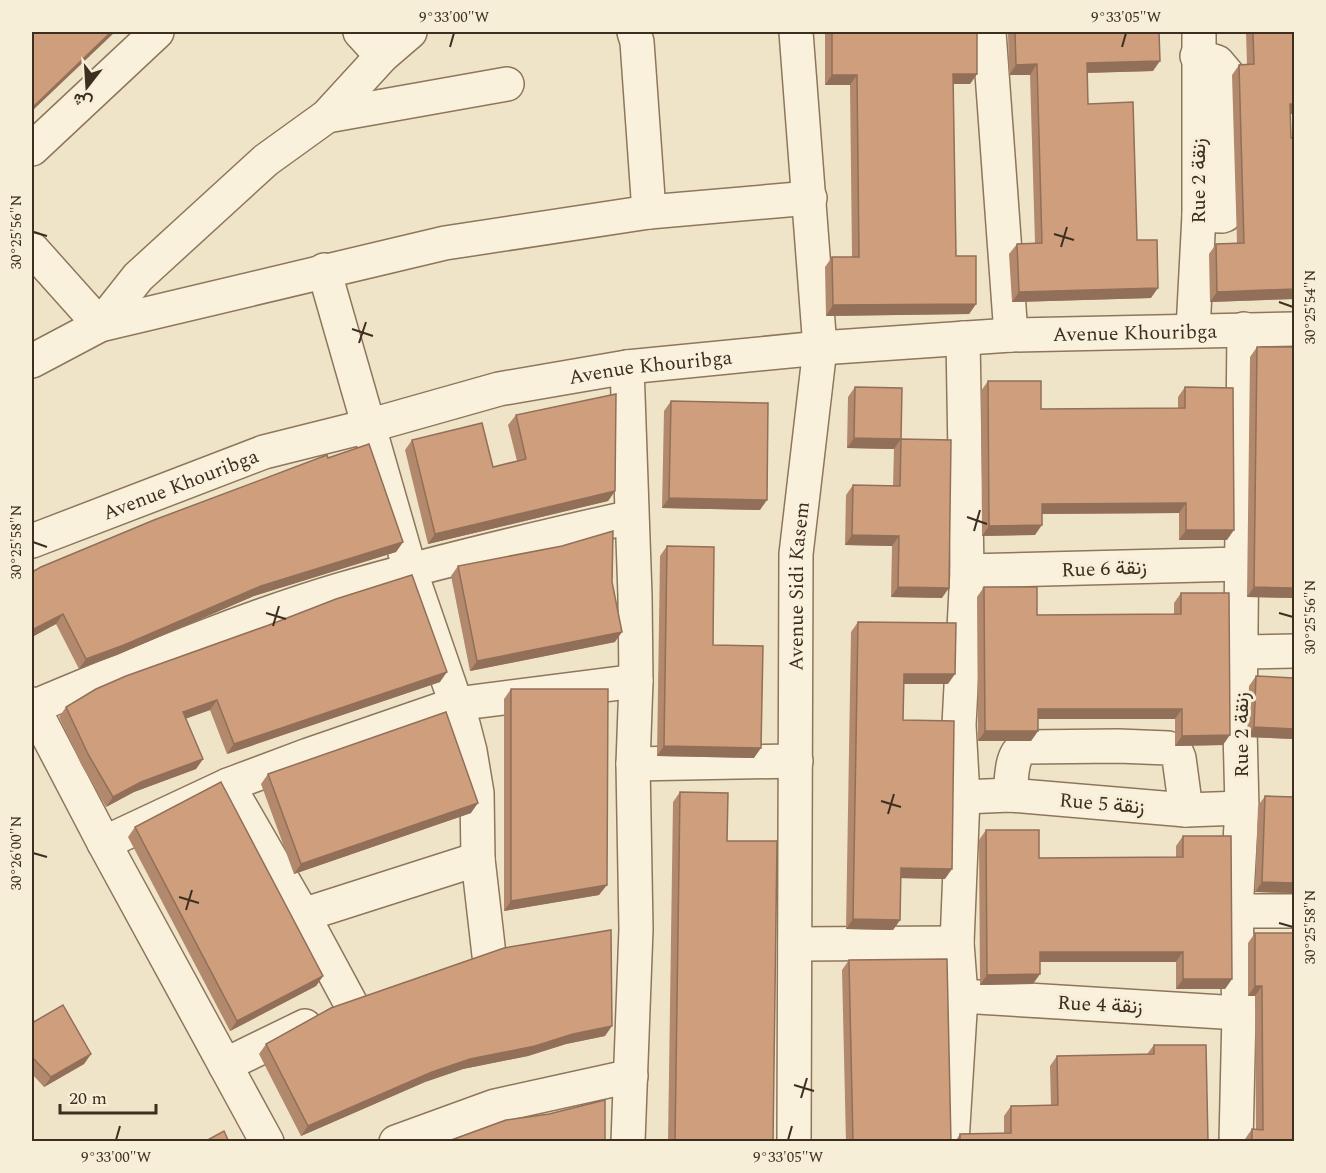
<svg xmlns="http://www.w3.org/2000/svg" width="1326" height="1173" font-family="Spectral,Vazirmatn,serif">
<rect width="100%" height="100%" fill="#f0e4c8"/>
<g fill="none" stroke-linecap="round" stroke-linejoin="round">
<g stroke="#8d765c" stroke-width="36">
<g id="street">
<polyline points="360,32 382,56"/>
<polyline points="634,32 637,42 649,212"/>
<polyline points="989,32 1011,335"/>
<polyline points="1197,56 1217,62 1228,75 1230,208 1225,215 1222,216 1199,215"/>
<polyline points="327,116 507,84"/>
<polyline points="32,149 157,32"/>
<polyline points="32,249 100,325 138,277 266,160 327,116 382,56 410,32"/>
<polyline points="324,270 410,570 463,724 470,751 477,793 478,859 489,955"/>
<polyline points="1193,330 1199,215 1199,32"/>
<polyline points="32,361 100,325 445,243 649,212 810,198"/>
<polyline points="627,367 635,596 636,681 633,764 636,929 628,1142"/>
<path id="s1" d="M32,541L264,452L368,426L499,389L627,367L820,348L1011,335L1294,329"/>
<polyline points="967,571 1241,564"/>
<polyline points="1242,652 1294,651"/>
<path d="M32,704L33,707C134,665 235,621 339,590C435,562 533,539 631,517"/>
<polyline points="33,707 104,843 267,1142"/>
<polyline points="633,764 796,761"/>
<polyline points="228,785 303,915"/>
<path d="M1010,795C1012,780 1010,753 1025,747L1118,746L1168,748L1176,751L1179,758L1186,810"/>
<polyline points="963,797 1010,795 1186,810 1242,808"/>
<polyline points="104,843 228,785 308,755 456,704 636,681"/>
<polyline points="1236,911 1294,911"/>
<polyline points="795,944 957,943"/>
<polyline points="961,996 1239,1013"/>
<polyline points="351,1004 303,915 478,859"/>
<polyline points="225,1065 305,1026"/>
<polyline points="396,1142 495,1106 631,1076"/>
<path id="s2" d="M794,1142L796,554L820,348L796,32"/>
<polyline points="952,1142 961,996 957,943 963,797 959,725 967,571 963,338"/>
<polyline points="1236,1142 1239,1013 1236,911 1242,808 1240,729 1244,329"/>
</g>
</g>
<use href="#street" stroke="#faf1dc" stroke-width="33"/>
</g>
<g fill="#b2896c">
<polygon points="825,32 977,32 977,74 970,84 953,84 956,256 976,304 969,314 826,316 825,267 832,257 852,257 850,85 825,85"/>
<polygon points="1008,32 1159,32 1153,71 1087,73 1088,104 1137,240 1151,298 1012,302 1009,254 1017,244 1035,243 1030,75 1009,75"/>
<polygon points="1246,32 1294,32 1294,114 1290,114 1294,299 1210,302 1209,254 1216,244 1237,243 1232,75 1239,65 1247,65"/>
<polygon points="1257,347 1294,598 1247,597 1250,357"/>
<polygon points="988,381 1041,409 1178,409 1178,397 1185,387 1227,540 1179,540 1179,513 1042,514 1035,535 982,536 981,391"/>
<polygon points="855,387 901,439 942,598 891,597 892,546 845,545 846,495 853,485 893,486 894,449 847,448 848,397"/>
<polygon points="671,401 760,510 662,508 664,411"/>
<polygon points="516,415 615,491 608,501 428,544 405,450 412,440 493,467 517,461 508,425"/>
<polygon points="328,458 403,542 396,552 254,596 117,655 79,669 56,624 32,637 32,572"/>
<polygon points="667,546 713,645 754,758 657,756 660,556"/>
<polygon points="458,566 612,582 615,642 470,671 451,576"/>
<polygon points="984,587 1037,615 1174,614 1174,603 1181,593 1223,745 1175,746 1175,719 1038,719 1038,731 1031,741 978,741 977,597"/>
<polygon points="858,622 948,684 904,684 903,720 945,879 901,878 900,920 893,930 846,929 851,632"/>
<polygon points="1256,676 1294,678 1294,776 1292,776 1294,739 1247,737 1249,686"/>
<polygon points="440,682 227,754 210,710 185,719 203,759 196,769 134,792 106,807 81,764 59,717 66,707"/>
<polygon points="511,689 599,895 504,911 504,699"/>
<polygon points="268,774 471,813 294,874 261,784"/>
<polygon points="680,792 727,841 773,1142 668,1142 673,802"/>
<polygon points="1265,796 1294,797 1294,893 1255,892 1258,806"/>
<polygon points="135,827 323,976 316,986 230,1031 128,837"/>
<polygon points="986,830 1039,858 1176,857 1176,846 1183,836 1232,979 1225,989 1176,989 1176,962 1040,962 1033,984 980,985 979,840"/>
<polygon points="1255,933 1294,1142 1245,1142 1245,1139 1252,1129 1256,1129 1255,996 1248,996 1248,943"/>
<polygon points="849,960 951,1142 846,1142 842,970"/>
<polygon points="32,1023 91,1054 84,1064 44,1087 32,1074"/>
<polygon points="605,1036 566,1044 528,1056 463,1069 425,1082 301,1136 259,1054 266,1044"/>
<polygon points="1154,1045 1208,1142 955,1142 960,1134 1004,1133 1004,1116 1011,1106 1051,1106 1050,1066 1057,1056 1147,1054"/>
</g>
<g fill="#916f58">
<polygon points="111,32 115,32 32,111 32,108"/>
<polygon points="1160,61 1153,71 1080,73 1087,63"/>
<polygon points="1037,64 1030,75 1009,75 1016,65"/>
<polygon points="953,74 977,74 970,84 946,84"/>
<polygon points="832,75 857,75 850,85 825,85"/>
<polygon points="1290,104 1294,104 1294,114 1283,114"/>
<polygon points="1158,288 1151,298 1012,302 1019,292"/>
<polygon points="1294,289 1294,299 1210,302 1217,292"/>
<polygon points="976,304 969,314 826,316 833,305"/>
<polygon points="854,438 901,439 894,449 847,448"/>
<polygon points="615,491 608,501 428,544 435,534"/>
<polygon points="669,498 767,500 760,510 662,508"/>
<polygon points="1186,503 1179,513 1035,514 1042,504"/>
<polygon points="1042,525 1035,535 982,536 989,526"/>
<polygon points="1186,530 1234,530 1227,540 1179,540"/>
<polygon points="852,535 899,536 892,546 845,545"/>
<polygon points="403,542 396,552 254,596 117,655 79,669 86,659 261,586"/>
<polygon points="898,587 949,588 942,598 891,597"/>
<polygon points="1254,587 1294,588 1294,598 1247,597"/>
<polygon points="63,614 56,624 32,637 32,630"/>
<polygon points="622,632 615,642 470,671 477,661"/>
<polygon points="447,672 440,682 227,754 234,744"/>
<polygon points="904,674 955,674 948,684 897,684"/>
<polygon points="217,700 210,710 176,722 183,712"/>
<polygon points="1038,709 1182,709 1175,719 1031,719"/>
<polygon points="1254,727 1294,729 1294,739 1247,737"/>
<polygon points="985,731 1038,731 1031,741 978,741"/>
<polygon points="1230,735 1223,745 1175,746 1182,736"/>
<polygon points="664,746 761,748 754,758 657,756"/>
<polygon points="203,759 196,769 134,792 106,807 113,797 141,782"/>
<polygon points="478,803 471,813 294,874 301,864"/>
<polygon points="901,868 952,869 945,879 894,878"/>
<polygon points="1262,882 1294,883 1294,893 1255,892"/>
<polygon points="607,885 599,895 504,911 511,901"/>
<polygon points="853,919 900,920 893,930 846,929"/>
<polygon points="1040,952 1183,952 1176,962 1033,962"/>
<polygon points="1040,974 1033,984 980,985 987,975"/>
<polygon points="323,976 316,986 230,1031 237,1021"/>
<polygon points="1183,979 1232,979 1225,989 1176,989"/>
<polygon points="1255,986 1262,986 1255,996 1248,996"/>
<polygon points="612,1026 605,1036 566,1044 528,1056 463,1069 425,1082 301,1136 308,1126 432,1072 470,1059 573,1034"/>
<polygon points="91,1054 84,1064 44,1087 51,1077"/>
</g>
<g fill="#cf9f7d" stroke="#916f58" stroke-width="1.5">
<polygon points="32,32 111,32 32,108"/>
<polygon points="832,32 977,32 977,74 953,74 956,256 976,256 976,304 833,305 832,257 859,257 857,75 832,75"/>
<polygon points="1015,32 1159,32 1160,61 1087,63 1088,104 1133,102 1137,240 1157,240 1158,288 1019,292 1017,244 1042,243 1037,64 1016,65"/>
<polygon points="1253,32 1294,32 1294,104 1290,104 1291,138 1294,138 1294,289 1217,292 1216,244 1244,243 1239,65 1254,64"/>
<polygon points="1257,347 1294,347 1294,588 1254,587"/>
<polygon points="988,381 1041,381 1041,409 1185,408 1185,387 1233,388 1234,530 1186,530 1186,503 1042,504 1042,525 989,526"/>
<polygon points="855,387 902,388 901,439 854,438"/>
<polygon points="616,394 615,491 435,534 412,440 482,423 493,467 526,459 516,415"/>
<polygon points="671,401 768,403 767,500 669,498"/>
<polygon points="901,439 951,440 949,588 898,587 899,536 852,535 853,485 900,486"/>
<polygon points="369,444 403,542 261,586 124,645 86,659 63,614 32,630 32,572 41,567 154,520 327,455 328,458"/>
<polygon points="613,531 612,582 622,632 477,661 458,566 562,546"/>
<polygon points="667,546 714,547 713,645 763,646 761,748 664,746"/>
<polygon points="412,575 447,672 234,744 217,700 183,712 203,759 141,782 113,797 88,754 66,707 96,689 126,676 269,625 336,599"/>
<polygon points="984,587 1037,587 1037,615 1181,614 1181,593 1229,593 1230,735 1182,736 1182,709 1038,709 1038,731 985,731"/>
<polygon points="858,622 956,623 955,674 904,674 903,720 954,721 952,869 901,868 900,920 853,919"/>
<polygon points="1256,676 1294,678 1294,729 1254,727"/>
<polygon points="511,689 608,689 607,885 511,901"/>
<polygon points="446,712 478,803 301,864 268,774"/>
<polygon points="221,782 323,976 237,1021 135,827"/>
<polygon points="680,792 728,793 727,841 777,841 773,1142 675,1142"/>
<polygon points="1265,796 1294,797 1294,883 1262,882"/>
<polygon points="986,830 1039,830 1039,858 1183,857 1183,836 1231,836 1232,979 1183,979 1183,952 1040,952 1040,974 987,975"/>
<polygon points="611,930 612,1026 573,1034 535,1046 470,1059 432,1072 308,1126 266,1044 331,1008 504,948"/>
<polygon points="1255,933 1294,933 1294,1142 1252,1142 1252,1129 1263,1130 1262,986 1255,986"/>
<polygon points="947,959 951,1142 853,1142 849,960"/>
<polygon points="63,1005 91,1054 51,1077 32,1057 32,1023"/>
<polygon points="1154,1045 1206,1045 1208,1142 960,1142 960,1134 1011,1133 1011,1106 1058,1105 1057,1056 1154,1054"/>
<polygon points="605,1100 605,1142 446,1142 506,1120 549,1114"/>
<polygon points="224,1131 229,1142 204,1142"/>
</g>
<path fill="none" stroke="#3d2e20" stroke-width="2" d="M450,47L454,33M1122,47L1126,33M33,232L47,236M1054,234L1074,240M1061,247L1067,227M1279,302L1293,307M352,329L373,336M359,343L366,322M967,517L987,524M974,531L980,510M33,542L47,547M266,613L286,619M1279,613L1293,617M273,626L279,606M881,801L901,807M888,814L894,794M33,853L47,857M179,897L199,903M186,910L192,890M1279,923L1293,927M794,1085L814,1091M801,1098L807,1078M116,1140L120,1126M788,1140L792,1126"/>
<g text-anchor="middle" stroke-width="6" stroke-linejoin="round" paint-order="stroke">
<g font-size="20" fill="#3d2e20" stroke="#f7eed8">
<text transform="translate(1198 181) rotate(-90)" y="7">Rue 2 زنقة</text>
<text dy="7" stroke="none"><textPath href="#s1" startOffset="1131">Avenue Khouribga</textPath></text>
<text dy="7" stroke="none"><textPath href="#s1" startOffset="645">Avenue Khouribga</textPath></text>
<text dy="7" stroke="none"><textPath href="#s1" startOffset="159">Avenue Khouribga</textPath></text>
<text transform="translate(1104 568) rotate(-2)" y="7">Rue 6 زنقة</text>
<text dy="7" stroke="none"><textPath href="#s2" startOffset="556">Avenue Sidi Kasem</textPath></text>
<text transform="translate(1241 735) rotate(-90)" y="7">Rue 2 زنقة</text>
<text transform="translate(1102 803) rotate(5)" y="7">Rue 5 زنقة</text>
<text transform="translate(1100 1004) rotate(3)" y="7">Rue 4 زنقة</text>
</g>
</g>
<rect width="1326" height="1173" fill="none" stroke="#f7eed8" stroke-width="66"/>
<g transform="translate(87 87) rotate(197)" stroke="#f7eed8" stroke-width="4.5" paint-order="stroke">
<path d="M0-4.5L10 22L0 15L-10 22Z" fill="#3d2e20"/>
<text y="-9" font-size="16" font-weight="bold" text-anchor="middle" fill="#3d2e20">ش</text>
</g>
<path d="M60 1104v9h96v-9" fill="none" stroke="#3d2e20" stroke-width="3"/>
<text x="69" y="1104" font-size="18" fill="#3d2e20" stroke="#f7eed8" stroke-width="4.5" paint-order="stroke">20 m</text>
<rect x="33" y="33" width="1260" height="1107" fill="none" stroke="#3d2e20" stroke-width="2"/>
<g font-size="15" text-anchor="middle" fill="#3d2e20">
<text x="454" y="22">9°33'00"W</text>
<text x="1126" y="22">9°33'05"W</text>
<text transform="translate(16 232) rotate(-90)" y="5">30°25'56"N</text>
<text transform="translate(1310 307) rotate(-90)" y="5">30°25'54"N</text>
<text transform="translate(16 542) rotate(-90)" y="5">30°25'58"N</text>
<text transform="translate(1310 617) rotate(-90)" y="5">30°25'56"N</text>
<text transform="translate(16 853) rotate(-90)" y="5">30°26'00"N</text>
<text transform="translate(1310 927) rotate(-90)" y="5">30°25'58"N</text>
<text x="116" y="1162">9°33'00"W</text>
<text x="788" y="1162">9°33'05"W</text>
</g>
</svg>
